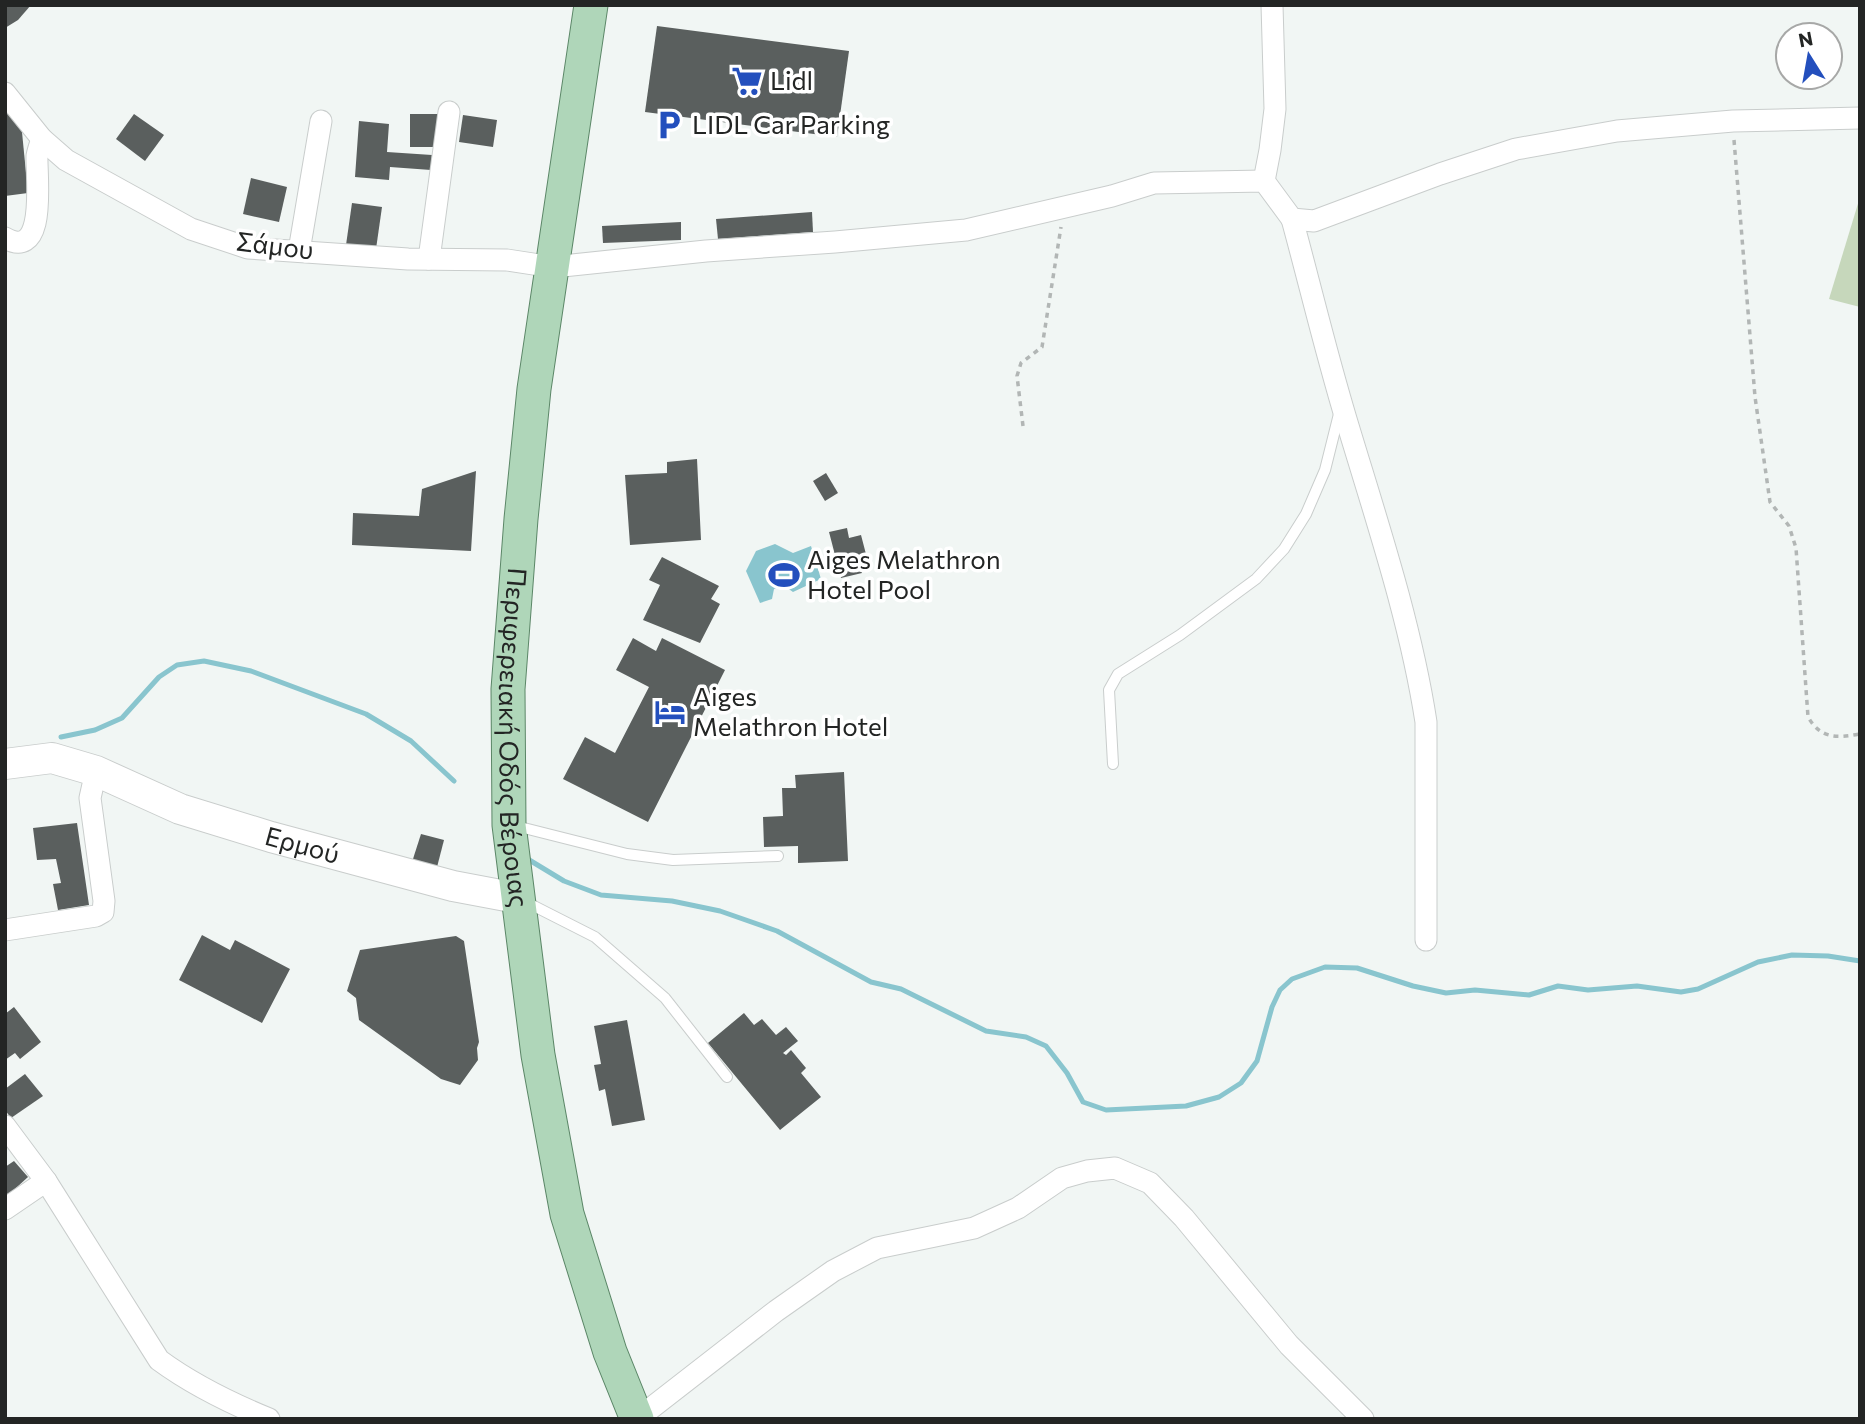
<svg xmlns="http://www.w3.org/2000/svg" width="1865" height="1424" font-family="Commissioner,sans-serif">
<rect width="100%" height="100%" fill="#f1f6f4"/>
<polygon fill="#c6d7bb" points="1860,197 1860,307 1829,299"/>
<polygon fill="#89c5ce" points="775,544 793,553 811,546 821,579 793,592 783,585 774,589 772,599 760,603 746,571 756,551"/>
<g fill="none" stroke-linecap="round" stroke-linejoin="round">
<g stroke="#89c5ce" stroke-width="5">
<polyline points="61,737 95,730 122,718 159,677 177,665 204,661 251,671 366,714 411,741 454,781"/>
<polyline points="526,858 564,881 601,895 672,901 720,911 777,931 871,982 901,989 986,1031 1026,1037 1046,1046 1067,1073 1083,1102 1106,1110 1186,1106 1219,1097 1241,1083 1257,1061 1272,1007 1280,990 1292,979 1325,967 1357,968 1413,986 1446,993 1475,990 1529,995 1558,986 1588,990 1637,986 1681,992 1698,989 1758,962 1792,955 1828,956 1860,961"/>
</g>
</g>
<g fill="#5a5f5e">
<polygon points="5,5 31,5 18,20 5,28"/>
<polygon points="657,26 849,51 837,137 645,112"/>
<polygon points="5,109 21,122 28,193 5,196"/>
<polygon points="134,114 164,135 145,161 116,139"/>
<rect x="410" y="114" width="31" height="33"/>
<polygon points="463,115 497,120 493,147 459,142"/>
<polygon points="359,121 389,124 387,152 432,155 431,170 390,167 389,180 355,177"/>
<polygon points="251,178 287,187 279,222 243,214"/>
<polygon points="352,203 382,207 376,249 346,245"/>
<polygon points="812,212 813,232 718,239 716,219"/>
<polygon points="681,222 681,240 603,243 602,226"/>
<polygon points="697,459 701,540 630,545 625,475 667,473 667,462"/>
<polygon points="476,471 471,551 352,545 353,513 419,516 422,489"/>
<polygon points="826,473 838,493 825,501 813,481"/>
<polygon points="847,528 849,538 861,535 867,558 859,559 862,573 841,578 829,532"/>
<polygon points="662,557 719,586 711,599 720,604 700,643 643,620 660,585 649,580"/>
<polygon points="633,638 656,651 662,638 725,670 648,822 563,779 585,737 615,753 649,687 616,670"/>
<polygon points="844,772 848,861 798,863 798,846 764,847 763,817 783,816 782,788 796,788 795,775"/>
<polygon points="77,823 89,905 58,910 53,884 61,883 56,859 37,860 33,828"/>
<polygon points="421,834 444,840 436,871 412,862"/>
<polygon points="202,935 230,950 235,940 290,969 262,1023 179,980"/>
<polygon points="456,936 464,941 479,1042 477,1048 478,1060 460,1085 441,1079 359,1020 356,998 347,991 360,950"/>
<polygon points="14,1007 41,1042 20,1059 15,1053 5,1060 5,1014"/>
<polygon points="744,1013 754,1025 762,1019 776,1035 786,1027 798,1041 783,1053 786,1055 791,1050 806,1068 801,1073 821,1097 780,1130 708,1043"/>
<polygon points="627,1020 645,1120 612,1126 605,1089 599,1091 594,1065 601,1064 594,1026"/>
<polygon points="25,1074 43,1096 11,1118 5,1110 5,1089"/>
<polygon points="14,1161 28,1177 5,1198 5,1167"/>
</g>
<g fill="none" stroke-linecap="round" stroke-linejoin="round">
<g stroke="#c9cdcc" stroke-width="12">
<g id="lane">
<polyline points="1113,764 1109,690 1118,674 1180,635 1256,579 1284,549 1306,514 1325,470 1340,410"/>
<polyline points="512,825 627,854 673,860 778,856"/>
<polyline points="526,902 595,937 665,998 727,1077"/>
</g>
</g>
<g stroke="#c9cdcc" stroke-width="23">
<g id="street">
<polyline points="5,93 42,139 66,160 191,229 248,248 408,259 507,260 553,267 706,251 835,242 966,230 1112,196 1154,183 1264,181 1292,219 1314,221 1440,174 1516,149 1617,131 1733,121 1860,118"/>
<polyline points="1264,181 1270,150 1275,109 1272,5"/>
<path d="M1292,219C1310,285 1326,353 1346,419C1376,519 1410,619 1426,722V940"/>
<path d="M5,238C48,262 36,175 37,156C38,150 40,145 42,139"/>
<polyline points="299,251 321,121"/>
<polyline points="429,259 449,112"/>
<polyline points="5,930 96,916 103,912 104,901 90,798 96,771"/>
<path d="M5,1126L46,1181L159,1360C193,1385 230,1403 269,1419"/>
<polyline points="5,1209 46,1181"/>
<polyline points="637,1419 776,1311 833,1271 877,1248 974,1228 1018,1208 1062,1178 1087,1171 1115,1168 1150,1183 1184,1218 1289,1345 1363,1419"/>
</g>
</g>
<g stroke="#c9cdcc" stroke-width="32">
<g id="secondary">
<path id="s1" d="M5,764L52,758L96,771L180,809L271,837L453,886L517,898"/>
</g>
</g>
<g stroke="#5b8667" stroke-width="35">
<g id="primary">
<path id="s2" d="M591,5L534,389L521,519L508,689L509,825L538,1055L567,1214L610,1352L637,1419"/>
</g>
</g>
<g stroke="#b2b6b5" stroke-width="3.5" stroke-dasharray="5 5" stroke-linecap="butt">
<path d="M1734,140L1755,397L1770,502L1789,526L1796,548L1808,717C1821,739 1836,738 1860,734"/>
<polyline points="1023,426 1017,376 1021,363 1042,347 1061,227"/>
</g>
<use href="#lane" stroke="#fff" stroke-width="10"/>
<use href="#street" stroke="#fff" stroke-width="21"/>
<use href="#secondary" stroke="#fff" stroke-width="30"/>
<use href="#primary" stroke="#afd6b9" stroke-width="33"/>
</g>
<defs>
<g id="supermarket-bare" transform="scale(2.415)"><path d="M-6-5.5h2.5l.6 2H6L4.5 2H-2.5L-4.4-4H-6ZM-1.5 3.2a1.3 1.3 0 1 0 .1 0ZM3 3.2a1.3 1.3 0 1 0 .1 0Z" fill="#234fbd" stroke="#fff" stroke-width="2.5" paint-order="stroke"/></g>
<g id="parking-bare" transform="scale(2.415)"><path d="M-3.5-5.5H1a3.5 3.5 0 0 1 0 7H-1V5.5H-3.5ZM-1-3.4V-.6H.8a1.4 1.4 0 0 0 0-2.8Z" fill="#234fbd" stroke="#fff" stroke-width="2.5" paint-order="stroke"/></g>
<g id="stadium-bare" transform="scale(2.415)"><path d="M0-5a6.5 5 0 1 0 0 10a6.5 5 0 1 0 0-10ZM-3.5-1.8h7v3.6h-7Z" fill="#234fbd" stroke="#fff" stroke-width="2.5" paint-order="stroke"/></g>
<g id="hotel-bare" transform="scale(2.415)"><path d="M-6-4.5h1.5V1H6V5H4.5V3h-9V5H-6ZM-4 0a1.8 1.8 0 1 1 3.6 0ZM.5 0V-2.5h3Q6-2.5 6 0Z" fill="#234fbd" stroke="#fff" stroke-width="2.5" paint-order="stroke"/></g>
</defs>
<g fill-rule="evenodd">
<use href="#supermarket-bare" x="747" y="81"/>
<use href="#parking-bare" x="669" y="125"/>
<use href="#stadium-bare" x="784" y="575"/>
<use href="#hotel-bare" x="670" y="712"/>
</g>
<g text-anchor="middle" stroke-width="7" stroke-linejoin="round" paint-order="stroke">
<g font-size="26" fill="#232524" stroke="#fff" text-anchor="start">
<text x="770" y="90">Lidl</text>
<text x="692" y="134">LIDL Car Parking</text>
<text x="807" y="569">Aiges Melathron<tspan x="807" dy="30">Hotel Pool</tspan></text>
<text x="693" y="706">Aiges<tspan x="693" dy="30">Melathron Hotel</tspan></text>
</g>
<g font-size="26" fill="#232524" stroke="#fff">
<text transform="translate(275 246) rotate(7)" y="9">Σάμου</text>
<text dy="9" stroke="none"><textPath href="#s2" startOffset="738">Περιφερειακή Οδός Βέροιας</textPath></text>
<text dy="9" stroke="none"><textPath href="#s1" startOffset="313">Ερμού</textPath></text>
</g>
</g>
<rect width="1865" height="1424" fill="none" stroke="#232524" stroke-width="14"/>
<g transform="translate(1809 56) rotate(349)"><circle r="33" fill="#ffffff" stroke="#a7a8a7" stroke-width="2"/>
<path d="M0-5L12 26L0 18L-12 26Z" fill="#234fbd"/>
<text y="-10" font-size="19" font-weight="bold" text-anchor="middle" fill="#232524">N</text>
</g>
</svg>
